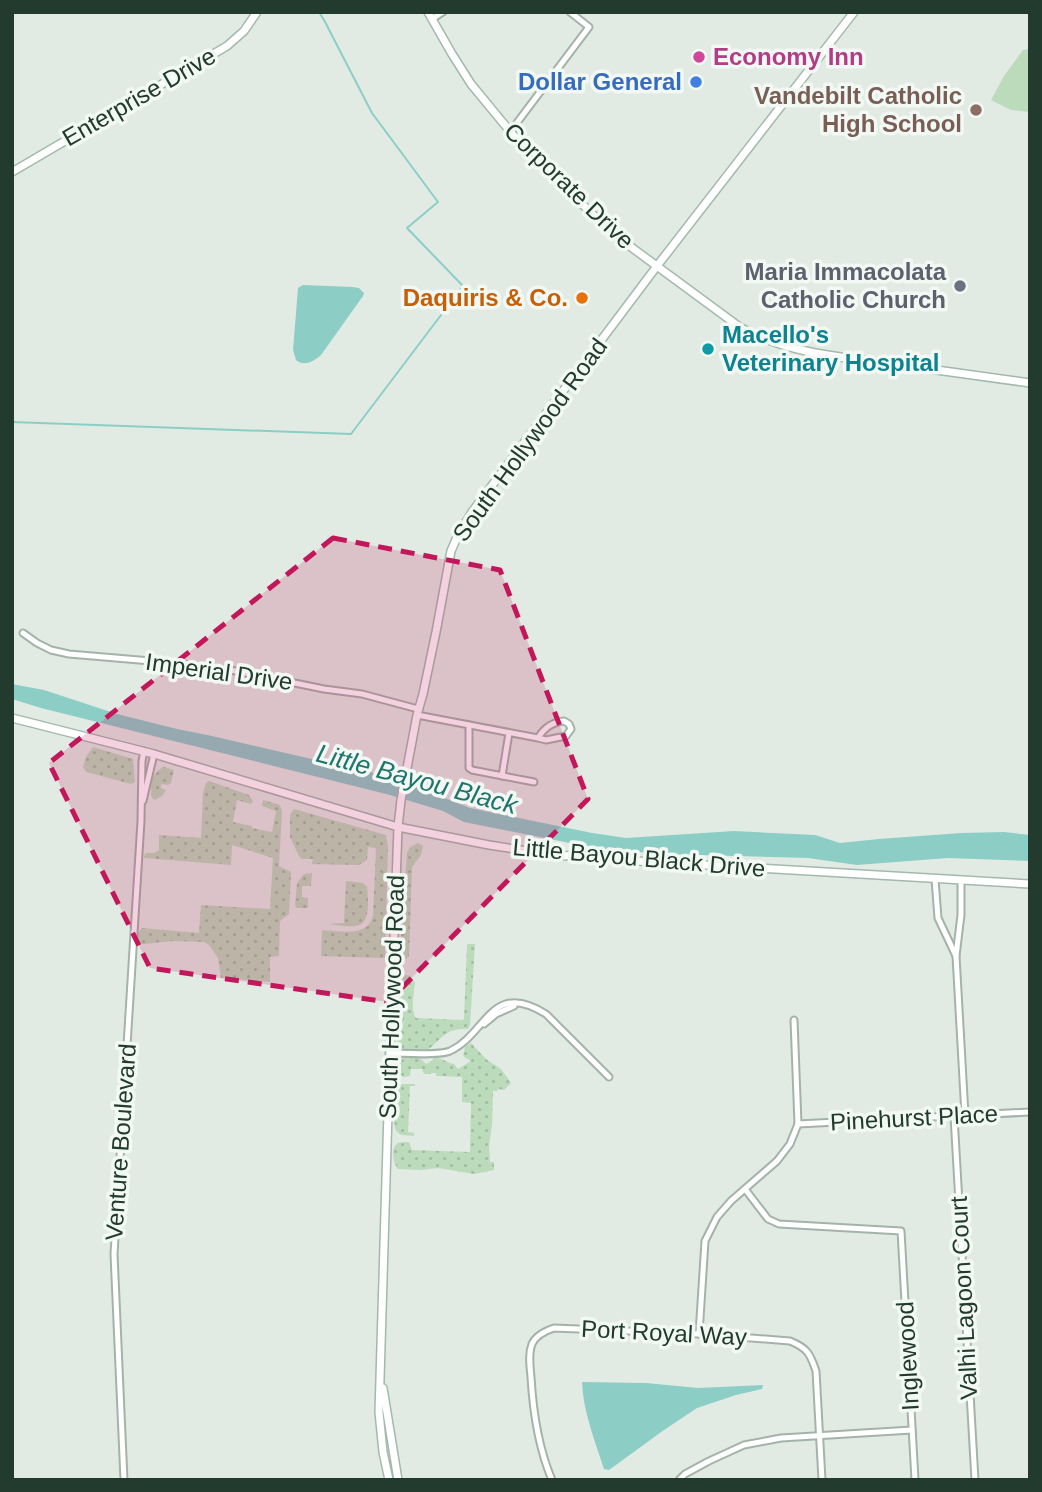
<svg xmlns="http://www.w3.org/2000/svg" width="1042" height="1492" font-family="Helvetica,sans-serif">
<defs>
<pattern id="grass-dots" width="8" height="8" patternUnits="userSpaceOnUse" patternTransform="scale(1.75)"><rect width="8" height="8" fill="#bbdbbb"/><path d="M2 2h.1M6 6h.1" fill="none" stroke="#a0bda1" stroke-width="1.8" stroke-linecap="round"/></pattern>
</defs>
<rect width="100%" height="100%" fill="#e1ebe4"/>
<g fill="url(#grass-dots)">
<polygon points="93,747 133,759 135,782 131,784 86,772 83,767 86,757"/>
<path d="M164,767L174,770L171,783L168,785L161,784V788L166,790L162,796L155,800L152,798C150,786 151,772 164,767Z"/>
<polygon points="209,781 249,795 253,801 251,804 237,800 233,822 252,826 252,828 272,832 276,811 262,806 263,800 280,805 282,811 279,866 291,872 289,914 280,921 279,956 270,957 270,982 221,978 218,958 209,945 204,942 173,941 144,944 141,944 137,940 138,933 142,928 199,933 201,905 270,909 273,858 232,845 231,865 145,858 144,856 146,853 154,853 159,850 159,835 201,838 203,793 206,783"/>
<path d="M294,809L386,835L388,846L385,958L321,956L322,930C340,931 367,938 373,916L376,848L368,847L367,860L359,865L312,864L313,859H302L299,856L290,837V815Z"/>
<polygon points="418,843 423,846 421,855 412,867 409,956 406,959 400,950 407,853 410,847"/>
<polygon points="312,873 311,886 302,886 302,897 308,898 308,908 297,908 295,906 297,883 304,874"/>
<path d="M346,881L363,883L367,887C368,897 371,921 359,925C351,928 338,925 329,924L344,923Z"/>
<path d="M467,944H475L470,1025L468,1029C446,1028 443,1037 428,1050L400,1049L397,1044L400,979L406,975L410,976L415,983C414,994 410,1009 416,1018L462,1020L464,1019Z"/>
<path d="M471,1043L486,1059L501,1069L511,1083L504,1090L498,1089L497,1091H493L492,1125L489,1146L490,1162H494V1170L474,1174L438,1168L421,1170L398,1169C393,1163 390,1148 398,1143C401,1142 406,1142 409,1142L412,1150L470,1152L471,1103L462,1102V1077L436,1076V1073H431V1074H424L422,1069H411L410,1076L403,1077L397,1070V1060L403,1056L419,1057L426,1064L432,1061L434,1057C442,1058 447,1063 454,1064L458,1069L471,1061L463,1056L465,1047Z"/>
<path d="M402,1084H415V1086H410L408,1132L414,1133V1136C409,1135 402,1137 397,1132C392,1127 395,1101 395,1092L398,1087Z"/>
</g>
<polygon fill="#bbdbbb" points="1028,49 1030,50 1030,112 1011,110 991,100 1004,76 1023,50"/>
<g fill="#8ccec6">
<path d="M303,285L353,287L359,288L364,293L363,296L321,355C314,361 305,367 296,360L293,350L298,288Z"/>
<polygon points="12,684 44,690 117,714 177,729 212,736 307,758 353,767 404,782 470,808 592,833 626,838 734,831 815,835 840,843 879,839 961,833 1004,832 1030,835 1030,861 948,858 857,865 808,858 660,854 595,848 464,822 443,811 390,795 41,708 12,699"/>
<path d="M582,1382L646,1383L698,1388L763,1385L762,1389L736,1395L697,1408L664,1430L609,1470L604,1469C595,1441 583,1411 582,1382Z"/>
</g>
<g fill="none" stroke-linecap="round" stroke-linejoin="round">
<polyline stroke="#8ccec6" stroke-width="2" points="12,422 351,434 463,286 407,228 438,202 372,113 324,20 319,12"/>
<g stroke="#a4b3aa" stroke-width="9">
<g id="street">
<polyline points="432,19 443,12"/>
<polyline points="510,132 589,27 570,12"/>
<polyline points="23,633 37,643 51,650 69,654 174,663 236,671 324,689 362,694 418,709"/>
<path d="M417,715L538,738L546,740L566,736L571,729L569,724L564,721C552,722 544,728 538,738"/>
<polyline points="469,725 469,768 472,770 534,782"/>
<polyline points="502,776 509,733"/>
<polyline points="143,801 154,754"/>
<polyline points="935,879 938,918 956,956"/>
<polyline points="961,880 961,915 956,956 965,1115"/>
<polyline points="484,1024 496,1014 514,1006"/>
<path d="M389,1053C404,1053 438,1056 450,1051C487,1034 491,979 546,1014L609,1077"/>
<polyline points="954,1116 975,1480"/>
<polyline points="798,1124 1030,1112"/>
<polyline points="745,1189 768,1219 779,1224 901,1231 915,1480"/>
<polyline points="699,1334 705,1241 717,1217 731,1201 777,1161 790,1144 798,1124 794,1020"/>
<polyline points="124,1480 114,1254 141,821 142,761 144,751"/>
<path d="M552,1480C538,1447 533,1412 531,1377C530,1366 528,1354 532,1344C536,1335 545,1331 554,1328L699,1334L790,1341C807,1348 810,1353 816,1371L822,1480"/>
<polyline points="679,1480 685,1474 709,1461 744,1445 781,1438 912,1430"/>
</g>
</g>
<g stroke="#a3b9ac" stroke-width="10">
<g id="secondary">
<path d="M428,12L452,54L471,84L523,147L612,233L741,328C786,352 836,357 886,363C934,370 982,376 1030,383"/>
<polyline points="12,172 227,46 244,31 257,12"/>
<polyline points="12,718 154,754 398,827 489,845 559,856 585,855 637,861 1030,884"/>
<polyline points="383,1388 398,1480"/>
<polyline points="389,1480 383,1452 379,1412 389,1079 398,827 401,800 417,715 423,694 436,632 451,551 458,535 472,512 657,266 854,12"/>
</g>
</g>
<use href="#street" stroke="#fff" stroke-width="5"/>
<use href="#secondary" stroke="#fff" stroke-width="7"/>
</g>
<path fill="#c2185b" fill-opacity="0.2" stroke="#c2185b" stroke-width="5" stroke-dasharray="14 9" stroke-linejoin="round" d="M333,538L500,570L588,799L388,1002L150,968L49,763Z"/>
<circle fill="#d1479c" stroke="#f2f8f3" stroke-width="2.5" cx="699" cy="57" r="7"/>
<circle fill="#3f7fe0" stroke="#f2f8f3" stroke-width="2.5" cx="696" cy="82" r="7"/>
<circle fill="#8d6e63" stroke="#f2f8f3" stroke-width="2.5" cx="976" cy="110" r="7"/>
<circle fill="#6b7280" stroke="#f2f8f3" stroke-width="2.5" cx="960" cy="286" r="7"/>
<circle fill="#e8710a" stroke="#f2f8f3" stroke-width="2.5" cx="582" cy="298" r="7"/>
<circle fill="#0f9aa8" stroke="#f2f8f3" stroke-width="2.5" cx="708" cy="349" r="7"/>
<g text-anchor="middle" stroke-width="7" stroke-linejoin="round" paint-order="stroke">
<g font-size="24" font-weight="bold" fill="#b23c85" stroke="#f2f8f3" text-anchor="start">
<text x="713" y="65">Economy Inn</text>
</g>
<g font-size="24" font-weight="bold" fill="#366cbe" stroke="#f2f8f3" text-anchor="end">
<text x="682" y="90">Dollar General</text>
</g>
<g font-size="24" font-weight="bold" fill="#785e54" stroke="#f2f8f3" text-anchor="end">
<text x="962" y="104">Vandebilt Catholic<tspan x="962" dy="28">High School</tspan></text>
</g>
<g font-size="24" fill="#223b2e" stroke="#f2f8f3">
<text transform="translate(139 97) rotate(-30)" y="8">Enterprise Drive</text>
<text transform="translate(569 186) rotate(44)" y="8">Corporate Drive</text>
<text transform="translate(530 440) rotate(-54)" y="8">South Hollywood Road</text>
<text transform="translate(219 672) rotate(8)" y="8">Imperial Drive</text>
<text transform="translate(639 858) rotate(5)" y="8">Little Bayou Black Drive</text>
<text transform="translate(392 997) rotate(-88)" y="8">South Hollywood Road</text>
<text transform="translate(914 1118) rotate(-3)" y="8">Pinehurst Place</text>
<text transform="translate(121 1142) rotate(-86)" y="8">Venture Boulevard</text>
<text transform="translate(964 1298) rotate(-93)" y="8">Valhi Lagoon Court</text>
<text transform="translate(664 1333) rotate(3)" y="8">Port Royal Way</text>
<text transform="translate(908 1356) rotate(-93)" y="8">Inglewood</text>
</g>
<g font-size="24" font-weight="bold" fill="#5b616d" stroke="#f2f8f3" text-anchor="end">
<text x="946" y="280">Maria Immacolata<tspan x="946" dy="28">Catholic Church</tspan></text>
</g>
<g font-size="24" font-weight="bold" fill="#c56008" stroke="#f2f8f3" text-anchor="end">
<text x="568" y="306">Daquiris &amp; Co.</text>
</g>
<g font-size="24" font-weight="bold" fill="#0d838f" stroke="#f2f8f3" text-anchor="start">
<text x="722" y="343">Macello's<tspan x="722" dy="28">Veterinary Hospital</tspan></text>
</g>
<g font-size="26" font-style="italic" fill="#1f746c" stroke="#f2f8f3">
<text transform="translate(417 779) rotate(15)" y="9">Little Bayou Black</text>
</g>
</g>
<rect width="1042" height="1492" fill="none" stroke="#223b2e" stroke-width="28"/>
</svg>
